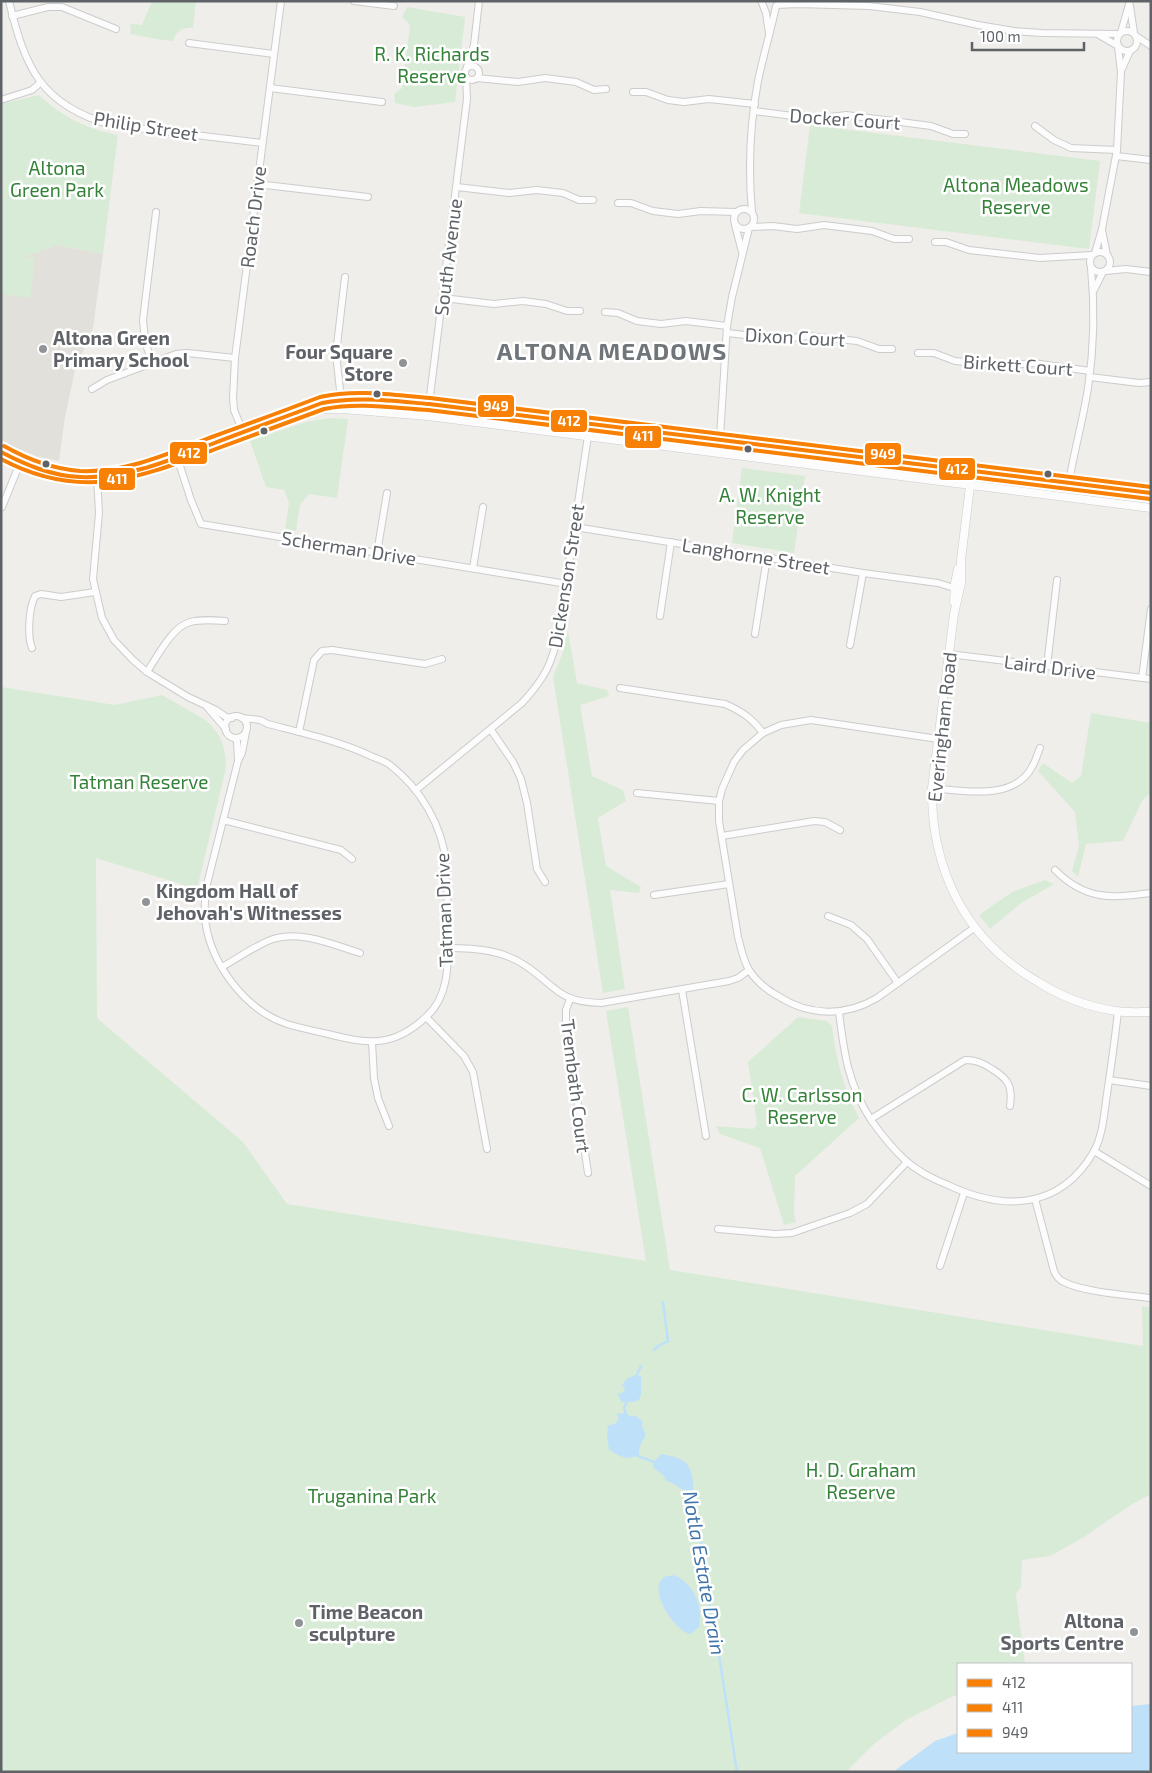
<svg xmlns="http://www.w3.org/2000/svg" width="1152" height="1773" font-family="'Exo 2',sans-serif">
<rect width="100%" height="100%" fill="#efeeea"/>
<polygon fill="#e2e0da" points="56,245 103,254 93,328 75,370 65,417 59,461 36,456 12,446 1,439 1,253 20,256 30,255"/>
<g fill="#d8ebd6">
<path d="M152,1H196L193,28C183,27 176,31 173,41L156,39L131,34L130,24L142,25Z"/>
<polygon points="407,7 465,17 455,102 415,107 395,103 394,94 402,88 403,81 410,25 402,17"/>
<path d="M39,95C62,117 87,129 118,135L103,254L56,245L30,255L21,256L35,258L30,298L1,294V254L8,255L1,253V104Z"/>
<polygon points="810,125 1100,161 1089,249 799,213"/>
<polygon points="330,418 348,419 337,498 309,494 300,505 296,531 285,530 289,503 284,490 266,487 250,441 306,422"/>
<polygon points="742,468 805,476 794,553 732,543"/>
<polygon points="568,631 577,683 607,690 609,696 580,705 592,776 623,790 626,801 598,818 606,866 641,887 639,893 610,890 625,989 603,993 553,677 562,655"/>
<path d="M1,687L115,705L162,695L204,719C221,732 228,751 225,772L197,889L96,858L97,1018L243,1142L287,1204L646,1261L606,1011L628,1007L670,1270L1143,1346L1142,1306L1151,1308V1494L1132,1504L1084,1537L1050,1556L1022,1560L1021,1587L1016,1594L1025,1664H958V1695L953,1696L906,1720L874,1744L846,1772H1Z"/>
<polygon points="1091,713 1151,723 1151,792 1142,801 1123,841 1086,844 1078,877 1072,871 1079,846 1075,812 1038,771 1043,763 1072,783 1081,776"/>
<polygon points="1045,880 1054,884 1021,903 990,929 979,915 1012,892"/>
<path d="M798,1017L827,1021L832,1026C836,1059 843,1088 859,1118L795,1176L794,1215L796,1222L784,1225L760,1148L720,1134L716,1126L753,1129L757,1124L748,1062Z"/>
</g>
<g fill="#bfe0f9">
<path d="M634,1375L641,1376V1394L639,1400L633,1402H621L618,1394L624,1392L625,1388L622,1386C627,1376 629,1379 634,1375Z"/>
<path d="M623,1413L631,1416H636L643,1422L642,1426L645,1432V1437C642,1440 638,1451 638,1456C623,1460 623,1457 609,1450L607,1436L608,1426L616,1423L619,1418L616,1414Z"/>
<path d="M661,1454C668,1455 682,1458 686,1463C693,1470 694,1486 693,1494C683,1493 677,1483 666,1481L664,1476L653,1467L654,1462Z"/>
<path d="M673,1575C687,1579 699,1596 700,1612C700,1617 699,1622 699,1627L690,1634C675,1631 649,1592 662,1579C664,1576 669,1576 673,1575Z"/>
<polygon points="1151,1704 1151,1772 893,1772 935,1741 958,1733 958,1752 1131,1752 1131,1706"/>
</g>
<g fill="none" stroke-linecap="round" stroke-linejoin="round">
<g stroke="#bfe0f9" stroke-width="2.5">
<polyline points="654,1350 658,1346 668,1341 663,1302"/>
<polyline points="636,1377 641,1366"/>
<polyline points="626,1414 624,1408 627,1401"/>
<polyline points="638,1453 638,1456 657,1463"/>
<polyline points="692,1492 700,1533 707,1593 719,1655 737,1772"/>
</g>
<g stroke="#cbcccc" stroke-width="8">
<g id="minor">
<path d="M9,1C25,68 41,105 111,125L262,143"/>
<polyline points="354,1 394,6"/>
<polyline points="762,3 766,13 769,33"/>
<polyline points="777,5 797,4 869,6 920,12 978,25 1014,31 1042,33 1119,34"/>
<polyline points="1130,6 1134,33"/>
<polyline points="12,16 48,7 62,7 116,29"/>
<circle cx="1127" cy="41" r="10"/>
<polyline points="1121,32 1130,1"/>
<polyline points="1099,35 1118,46"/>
<polyline points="1136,36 1151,46"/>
<polyline points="189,43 274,54"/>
<circle cx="472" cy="73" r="7"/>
<polyline points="467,67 474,45 479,1"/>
<polyline points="1122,69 1130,51"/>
<polyline points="477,78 518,82 545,78 576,82 594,90 606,89"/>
<polyline points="270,88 382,102"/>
<polyline points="633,92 646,92 668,100 684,102 709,99 755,104"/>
<polyline points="1,100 32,90 40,83"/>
<polyline points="754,111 816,119 846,115 931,126 953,134 965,134"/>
<polyline points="1035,126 1054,140 1071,148 1117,150"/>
<polyline points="1116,156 1151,160"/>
<polyline points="257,184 368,197"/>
<polyline points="457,187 509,193 537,190 563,193 579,200 593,200"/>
<polyline points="618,203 631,203 653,211 678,214 701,211 736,212"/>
<circle cx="744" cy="219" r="10"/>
<path d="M752,212C748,168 750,124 758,81C763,56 771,31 776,6"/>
<polyline points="735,225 742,252"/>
<polyline points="750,227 773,226 797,229 824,225 872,231 894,239 909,239"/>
<polyline points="1102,230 1107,255"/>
<polyline points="935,242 946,242 969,250 1040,258 1092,255"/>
<circle cx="1100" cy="262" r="10"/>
<polyline points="1095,253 1102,229 1117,150 1121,72 1118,47"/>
<polyline points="1106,271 1126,269 1151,272"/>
<polyline points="1094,290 1103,272"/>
<polyline points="443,298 494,304 523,301 546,304 567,311 580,311"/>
<polyline points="605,312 618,313 637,321 661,324 686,321 727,326"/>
<polyline points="727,333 784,339 808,336 857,341 879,349 892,349"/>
<polyline points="918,353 934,353 955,361 1004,366 1033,363 1090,371"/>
<polyline points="152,363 145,341 143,320 156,212"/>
<polyline points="1090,377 1139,383 1151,382"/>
<polyline points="92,389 107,380 176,354 187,353 235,358"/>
<polyline points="341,399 336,354 345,277"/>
<polyline points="429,404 467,99 466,77"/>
<polyline points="243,432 234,410 233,398 235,358 281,1"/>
<polyline points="719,453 727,326 732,297 749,228"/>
<polyline points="177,457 191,500 201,524 567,584"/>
<polyline points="97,476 99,513 93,579 102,618 114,640 133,660 147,672 188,697 216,710 226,717 232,718"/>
<path d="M1069,483C1074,451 1083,420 1088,388C1094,348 1095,308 1091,268"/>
<polyline points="2,507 20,463"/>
<polyline points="575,527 863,573 938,583 954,588 959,586"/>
<polyline points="377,553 387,493"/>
<polyline points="473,568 483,507"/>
<polyline points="660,616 671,542"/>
<polyline points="755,634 767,557"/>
<polyline points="850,645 863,573"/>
<path d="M32,648C27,636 29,608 35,596L41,594L61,597L95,592"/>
<polyline points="949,654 1151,679"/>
<polyline points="1047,666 1057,580"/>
<path d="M147,672C157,657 172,627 190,622C201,619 213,620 225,621"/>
<polyline points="1142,678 1151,609"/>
<path d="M620,688L725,704C741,711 752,718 763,733"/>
<polyline points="207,707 226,729"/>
<circle cx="236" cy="727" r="11"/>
<path d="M242,718L260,720L268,724C303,733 340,741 373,757C378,759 385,761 390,765C420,788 443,826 446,864C448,885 447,907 448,929C448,959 451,995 426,1017C393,1048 368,1044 328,1034C315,1031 300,1028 287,1024C245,1010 210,963 205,919C204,908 205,898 206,888L238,761L242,753L246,732"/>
<polyline points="491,730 513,762 521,779 527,803 537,869 545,882"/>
<polyline points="299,732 314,660 322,651 332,650 425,664 442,659"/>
<polyline points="235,738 237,742 238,760"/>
<path d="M938,739L811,720L781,725L763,733L743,750L734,762L722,789L719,801V821L738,937C741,948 743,960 749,970C756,981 767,990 778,996C809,1016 845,1017 877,998L974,928"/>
<path d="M932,788C964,791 1014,801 1032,767C1036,761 1037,754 1040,748"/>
<path d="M416,790L522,703C545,678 552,664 559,631L588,436"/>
<polyline points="637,793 719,801"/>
<polyline points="223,820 341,850 352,859"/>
<polyline points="722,836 814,821 825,822 840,830"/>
<path d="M1055,870C1086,901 1111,898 1151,893"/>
<polyline points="654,895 729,884"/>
<polyline points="828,916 851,925 867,939 898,983"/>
<path d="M448,948C476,948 503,950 526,966C558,988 558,1002 601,1003L729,981L738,978L749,970"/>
<path d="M222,967C238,958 256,945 273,939C301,930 334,945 360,953"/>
<polyline points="682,990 706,1136"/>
<polyline points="570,999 566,1010 566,1024 588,1173"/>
<path d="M839,1012C844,1053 848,1084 871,1120C881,1134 892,1148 905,1160C917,1171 933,1179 948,1185C1003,1211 1059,1210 1093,1153C1103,1136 1104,1114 1107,1094C1111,1067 1115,1039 1118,1011"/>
<polyline points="426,1017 464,1056 473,1072 487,1149"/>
<polyline points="372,1042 374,1078 378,1098 389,1126"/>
<polyline points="1109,1080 1151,1086"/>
<path d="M871,1119L965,1060C976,1060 983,1063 992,1069C1008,1079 1013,1086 1010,1106"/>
<polyline points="1094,1151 1151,1186"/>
<path d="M1035,1199L1054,1271C1056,1276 1059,1280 1064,1282C1083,1292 1127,1295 1150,1298"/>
<polyline points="718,1229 775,1234 792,1233 850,1213 867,1204 907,1162"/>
<polyline points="940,1266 964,1193"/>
</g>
</g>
<g stroke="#cbcccc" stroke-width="9">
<g id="tertiary">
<polyline points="310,409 343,409 428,416 1151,508"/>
<path d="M1,452C26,466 52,475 80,477C122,479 162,463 201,448C241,433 281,418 322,403L341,399H362L429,404L1151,493"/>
<path d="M972,470L961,560V583L954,614L932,788C931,871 966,940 1038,982C1062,997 1088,1007 1116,1011C1127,1013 1140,1012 1151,1012"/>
<polyline points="954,602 955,583 958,569"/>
</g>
</g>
<use href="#minor" stroke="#fdfcfc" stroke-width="6"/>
<use href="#tertiary" stroke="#fdfcfc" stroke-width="8"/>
<g stroke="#fff" stroke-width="8">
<path id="bus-1" d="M1,452C26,465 52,476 80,477C126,479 170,460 212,444C248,430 285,417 322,403C357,396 393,401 429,404L1151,493"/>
</g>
<g stroke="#fff" stroke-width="8">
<path id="bus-2" d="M1,459C80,501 136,479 213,450C250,436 287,423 324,409C358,402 394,408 428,410L1150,499"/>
</g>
<g stroke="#fff" stroke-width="8">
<path id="bus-3" d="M4,446C27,459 53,469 80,471C125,473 168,454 209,438C246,425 283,411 320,397C356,389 393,395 430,398L1151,487"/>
</g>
<use href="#bus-1" stroke="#f78005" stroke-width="4"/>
<use href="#bus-2" stroke="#f78005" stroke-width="4"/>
<use href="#bus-3" stroke="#f78005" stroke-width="4"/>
</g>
<g fill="#919496" stroke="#fff" stroke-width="2">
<circle cx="43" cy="349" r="5"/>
<circle cx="403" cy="363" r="5"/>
<circle cx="146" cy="902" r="5"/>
<circle cx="299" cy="1623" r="5"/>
<circle cx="1134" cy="1632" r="5"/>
</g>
<g fill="#5f6368" stroke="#fff" stroke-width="2">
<circle cx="377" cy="394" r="4.5"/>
<circle cx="264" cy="431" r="4.5"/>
<circle cx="748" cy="449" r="4.5"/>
<circle cx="46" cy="464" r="4.5"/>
<circle cx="1048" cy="474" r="4.5"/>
</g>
<g text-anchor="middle" stroke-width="5" stroke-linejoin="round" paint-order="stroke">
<g font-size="19" fill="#348238" stroke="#fff">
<text x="432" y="61">R. K. Richards<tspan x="432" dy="22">Reserve</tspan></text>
<text x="57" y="175">Altona<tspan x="57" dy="22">Green Park</tspan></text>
<text x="1016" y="192">Altona Meadows<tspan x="1016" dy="22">Reserve</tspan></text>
<text x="770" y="502">A. W. Knight<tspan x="770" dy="22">Reserve</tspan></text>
<text x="139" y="789">Tatman Reserve</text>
<text x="802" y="1102">C. W. Carlsson<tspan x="802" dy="22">Reserve</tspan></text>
<text x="861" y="1477">H. D. Graham<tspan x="861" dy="22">Reserve</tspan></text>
<text x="372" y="1503">Truganina Park</text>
</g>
<g font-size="19" fill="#5f6368" stroke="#fff">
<text transform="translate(845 119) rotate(4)" y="7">Docker Court</text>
<text transform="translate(146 126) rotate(9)" y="7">Philip Street</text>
<text transform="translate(253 217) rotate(-83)" y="7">Roach Drive</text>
<text transform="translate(448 257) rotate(-83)" y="7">South Avenue</text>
<text transform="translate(795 337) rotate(3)" y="7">Dixon Court</text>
<text transform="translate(1018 365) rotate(4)" y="7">Birkett Court</text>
<text transform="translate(349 548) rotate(9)" y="7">Scherman Drive</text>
<text transform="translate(756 556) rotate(9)" y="7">Langhorne Street</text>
<text transform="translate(566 576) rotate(-81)" y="7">Dickenson Street</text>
<text transform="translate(1050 667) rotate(7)" y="7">Laird Drive</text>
<text transform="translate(942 727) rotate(-84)" y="7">Everingham Road</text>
<text transform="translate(444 910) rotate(-92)" y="7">Tatman Drive</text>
<text transform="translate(576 1086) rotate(83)" y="7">Trembath Court</text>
</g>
<g font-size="19" font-weight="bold" fill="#5f6368" stroke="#fff" text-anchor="start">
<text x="53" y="345">Altona Green<tspan x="53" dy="22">Primary School</tspan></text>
<text x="393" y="359" text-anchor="end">Four Square<tspan x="393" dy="22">Store</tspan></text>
<text x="156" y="898">Kingdom Hall of<tspan x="156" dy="22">Jehovah's Witnesses</tspan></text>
<text x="309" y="1619">Time Beacon<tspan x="309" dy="22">sculpture</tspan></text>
<text x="1124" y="1628" text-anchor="end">Altona<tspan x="1124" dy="22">Sports Centre</tspan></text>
</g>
<g font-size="20" font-style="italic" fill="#4174aa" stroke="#fff">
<text transform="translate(704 1573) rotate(80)" y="7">Notla Estate Drain</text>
</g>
<g font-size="24" font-weight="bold" letter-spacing="1" fill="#70757a" stroke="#fff">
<text x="612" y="360">ALTONA MEADOWS</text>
</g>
</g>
<g stroke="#fff" stroke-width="2">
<rect x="477" y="394" width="38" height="24" rx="5" fill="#f78005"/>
<rect x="550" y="409" width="38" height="24" rx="5" fill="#f78005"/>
<rect x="624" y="425" width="38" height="24" rx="5" fill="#f78005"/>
<rect x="169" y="441" width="39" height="24" rx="5" fill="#f78005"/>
<rect x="864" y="442" width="38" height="24" rx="5" fill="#f78005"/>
<rect x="938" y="457" width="38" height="24" rx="5" fill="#f78005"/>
<rect x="98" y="467" width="38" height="24" rx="5" fill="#f78005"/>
</g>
<g font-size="14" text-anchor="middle" font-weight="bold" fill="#fff">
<text x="496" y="411">949</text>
<text x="569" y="426">412</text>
<text x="643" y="441">411</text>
<text x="189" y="458">412</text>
<text x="883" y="459">949</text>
<text x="957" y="474">412</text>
<text x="117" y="484">411</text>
</g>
<rect width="1152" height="1773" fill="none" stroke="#5f6368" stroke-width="5"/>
<rect x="957" y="1663" width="175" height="90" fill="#ffffff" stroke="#bfc1c3"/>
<rect x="967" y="1679" width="25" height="8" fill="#f78005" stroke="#bfc1c3"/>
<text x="1002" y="1688" font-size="15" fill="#5f6368">412</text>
<rect x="967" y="1704" width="25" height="8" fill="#f78005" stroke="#bfc1c3"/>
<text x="1002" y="1713" font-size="15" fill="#5f6368">411</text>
<rect x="967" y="1729" width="25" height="8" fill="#f78005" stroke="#bfc1c3"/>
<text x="1002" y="1738" font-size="15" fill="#5f6368">949</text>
<path d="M972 42v8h112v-8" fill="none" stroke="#5f6368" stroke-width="2.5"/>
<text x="980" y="42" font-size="15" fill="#5f6368" stroke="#ffffff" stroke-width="4" paint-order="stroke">100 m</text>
</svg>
